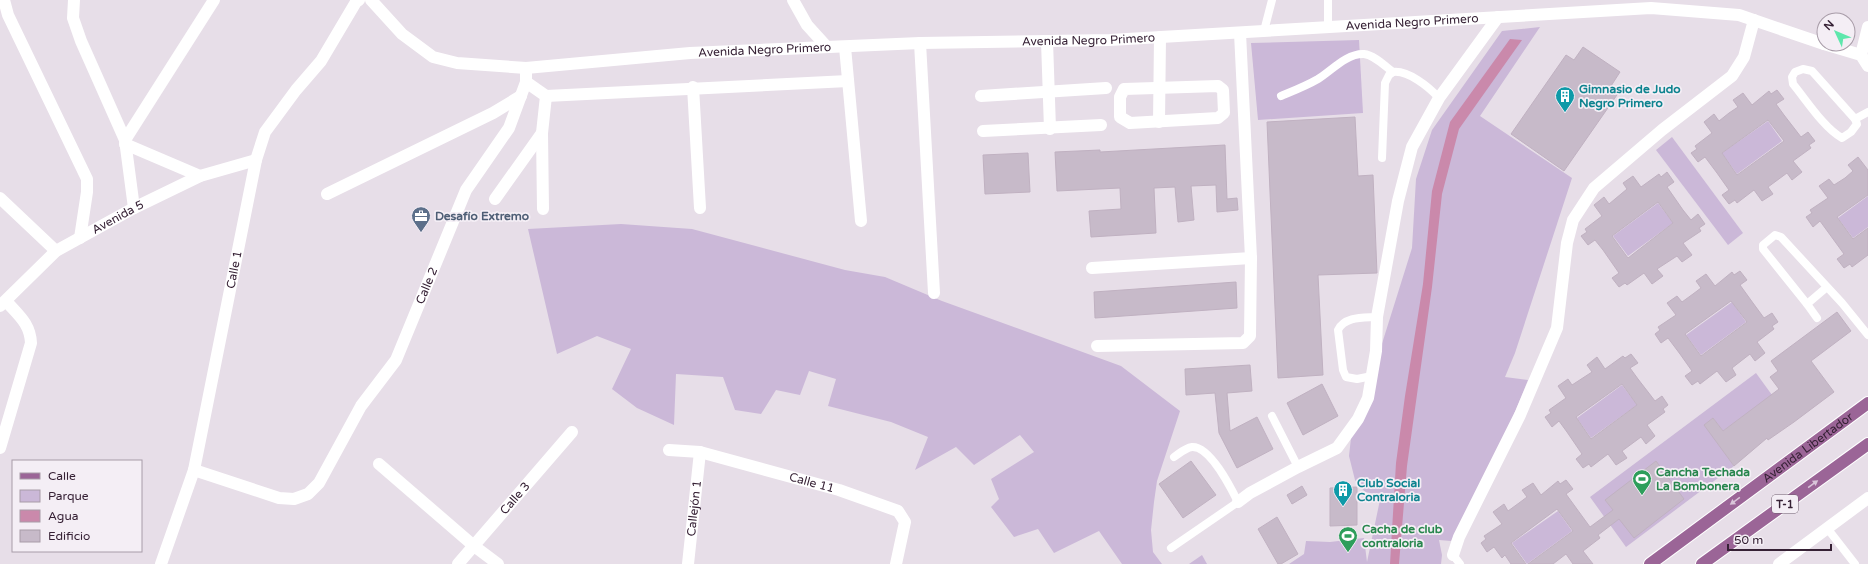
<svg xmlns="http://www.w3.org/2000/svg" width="1868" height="564" font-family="'Varela Round',sans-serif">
<rect width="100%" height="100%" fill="#e7dee8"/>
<g fill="#cbb8d8">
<polygon points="1540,27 1480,116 1572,178 1515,353 1505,377 1528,380 1515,412 1490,469 1451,541 1439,540 1442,555 1441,564 1289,564 1304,554 1306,541 1330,542 1364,538 1367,562 1381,495 1365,492 1355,480 1349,456 1352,429 1380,350 1412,248 1416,179 1432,130 1502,31"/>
<polygon points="1359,40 1363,113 1258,120 1251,43"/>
<polygon points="1768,121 1782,141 1737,174 1722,153"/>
<polygon points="1672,137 1743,233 1728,245 1656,150"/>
<polygon points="1868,196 1868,227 1853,238 1838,218"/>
<polygon points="1658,203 1673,223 1628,256 1613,236"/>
<polygon points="621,224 692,229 845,270 885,277 942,301 1121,366 1180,411 1157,481 1154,502 1151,530 1153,552 1162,564 1122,564 1099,531 1054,553 1038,529 1014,537 991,507 999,499 991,479 1034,452 1020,435 974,465 956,447 915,470 928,437 891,422 828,406 836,379 809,371 800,395 776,390 761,414 735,410 723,377 676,374 674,425 637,408 612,389 631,349 597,336 557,354 528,229"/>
<polygon points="1732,302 1746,322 1701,355 1686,335"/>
<polygon points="1756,373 1772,395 1723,431 1713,418 1705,425 1734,466 1626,547 1590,497"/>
<polygon points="1622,385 1637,405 1591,438 1577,418"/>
<polygon points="1558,511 1572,531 1527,564 1512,543"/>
<polygon points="1202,555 1207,564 1189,564"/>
</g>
<polygon fill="#ca89ab" points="1510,39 1522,40 1459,129 1442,194 1432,287 1407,466 1399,564 1390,564 1396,463 1405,396 1423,284 1432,191 1450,122"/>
<g fill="#c7bac9" stroke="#c0b1c1" fill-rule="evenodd">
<polygon points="1583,47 1620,72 1611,86 1619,92 1564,171 1511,134 1566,55 1574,60"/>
<path d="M1777,90L1784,99L1776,104L1784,115L1801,137L1808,132L1815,141L1809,145L1811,148L1793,161L1802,172L1792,180L1787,173L1768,187L1773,194L1762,201L1754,190L1737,203L1735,200L1729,204L1722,195L1729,190L1717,173L1705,157L1698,162L1691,153L1697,149L1695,146L1712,133L1704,122L1714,114L1719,121L1729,113L1738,107L1733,100L1743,93L1752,105L1769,91L1771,94ZM1768,120L1784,141L1737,175L1722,153Z"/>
<polygon points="1355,117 1358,176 1373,175 1377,273 1318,275 1323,375 1278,378 1267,122"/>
<polygon points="1225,145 1227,199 1237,198 1238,210 1217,212 1216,185 1191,186 1194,220 1178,222 1175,187 1154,188 1156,233 1091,237 1089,211 1121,209 1120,188 1057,191 1055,152 1100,150 1100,152"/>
<polygon points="1028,153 1030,192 985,194 983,155"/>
<polygon points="1858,157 1868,170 1868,195 1837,217 1853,239 1868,228 1868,255 1852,267 1850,264 1844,268 1837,259 1844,254 1820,221 1813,227 1806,217 1812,213 1810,210 1828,198 1819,186 1829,179 1834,185 1845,178 1853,171 1848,165"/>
<path d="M1667,172L1674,182L1667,187L1683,210L1691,220L1698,214L1705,224L1699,228L1701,231L1683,243L1692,255L1682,262L1677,256L1657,269L1663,276L1652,284L1644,273L1627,285L1625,283L1619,287L1612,278L1619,273L1603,250L1595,240L1588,245L1581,236L1587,232L1585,229L1602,216L1594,205L1604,197L1609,204L1627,189L1623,183L1633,176L1641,187L1659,174L1661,177ZM1658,202L1673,223L1628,258L1612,236Z"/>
<path d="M1740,271L1747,280L1740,285L1753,303L1764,318L1772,313L1778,322L1772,326L1774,329L1757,342L1765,353L1755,361L1750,354L1732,368L1736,375L1726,382L1717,371L1700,384L1698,381L1692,385L1685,376L1692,371L1680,354L1668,338L1661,343L1655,334L1660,330L1658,327L1676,315L1667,303L1677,296L1682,302L1693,294L1701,288L1696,281L1706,274L1715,286L1732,272L1734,275ZM1731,301L1747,322L1701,356L1685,334Z"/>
<polygon points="1236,282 1237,308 1095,318 1094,292"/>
<polygon points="1837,312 1851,331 1811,361 1834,392 1794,422 1768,440 1767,438 1734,466 1704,425 1713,418 1723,431 1779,389 1770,377 1778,371 1771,361"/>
<path d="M1631,354L1638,363L1630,368L1638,379L1655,401L1662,396L1668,405L1663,409L1665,412L1647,425L1655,436L1646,444L1641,437L1622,451L1627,458L1616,465L1608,454L1591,467L1589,464L1583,468L1576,459L1582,454L1567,432L1559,421L1552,427L1545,417L1551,413L1549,410L1566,398L1558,386L1568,379L1572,385L1592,372L1587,365L1597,357L1605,369L1623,356L1625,358ZM1622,384L1637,405L1591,439L1576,417Z"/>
<polygon points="1250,365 1252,391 1227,393 1230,431 1257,417 1273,449 1237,468 1219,433 1215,393 1186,395 1185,369"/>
<polygon points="1322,384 1338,416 1303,435 1287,403"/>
<polygon points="1191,461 1216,495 1183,518 1159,484"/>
<polygon points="1656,461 1684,499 1634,538 1619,519 1598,535 1600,538 1583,551 1593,564 1573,564 1566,554 1553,564 1528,564 1573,531 1557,509 1511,543 1526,564 1511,564 1505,555 1502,558 1494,547 1487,552 1481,543 1486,539 1484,536 1502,524 1493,512 1504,504 1508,511 1519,503 1527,497 1522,490 1533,483 1541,495 1558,481 1560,484 1566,480 1573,489 1566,494 1590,527 1613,510 1605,500"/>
<polygon points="1302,486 1307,495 1292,504 1287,495"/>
<polygon points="1357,487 1357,525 1330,526 1330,488"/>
<polygon points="1277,517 1298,554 1281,564 1278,564 1258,529"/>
</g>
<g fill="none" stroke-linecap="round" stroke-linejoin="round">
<g stroke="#fff" stroke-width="14">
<g id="primary">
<path id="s8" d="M1650,564L1868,403"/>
<polyline points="1702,564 1868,444"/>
</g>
</g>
<g stroke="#fff" stroke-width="8">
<polyline points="1328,0 1328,27"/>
<polyline points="1264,31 1272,0"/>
<path d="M1803,69L1812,71L1855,119L1857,124L1851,132L1842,138C1824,128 1807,101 1793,84L1792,77L1795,72Z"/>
<path d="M1281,96C1293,91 1306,86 1318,79C1331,71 1347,53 1364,54C1374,55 1385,66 1393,72"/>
<polyline points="1855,119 1868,112"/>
<path d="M1382,158L1385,83L1389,75L1393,72C1408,70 1429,87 1439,98"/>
<polyline points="1807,304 1763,249 1763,245 1775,235 1781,237 1842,303 1868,335"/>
<polyline points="1817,318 1807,304 1827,287"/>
<path d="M1372,376L1357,379L1346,377L1343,370L1338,330C1345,316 1364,318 1377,317"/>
<polyline points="1272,416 1298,467"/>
<polyline points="1827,528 1855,564"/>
<path d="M1171,548L1238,502C1231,488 1210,446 1192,447C1185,448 1180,453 1174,457"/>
<polyline points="1453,555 1460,564"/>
</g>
<g stroke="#fff" stroke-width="12">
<polyline points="4,0 8,15 87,179 87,192 80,238"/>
<polyline points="74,0 73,18 81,41 125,140 134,208"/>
<path id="s1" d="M371,0L402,34L433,57L457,63L526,68L690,53L920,43L1110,40L1651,8L1739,15L1824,44"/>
<polyline points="793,0 807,25 827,47"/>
<polyline points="1047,41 1050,129"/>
<polyline points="920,43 934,293"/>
<polyline points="1824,44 1861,55 1868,66"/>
<polyline points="845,47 861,221"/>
<polyline points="1861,55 1868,27"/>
<polyline points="526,82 546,96 542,133 543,209"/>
<polygon points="1218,86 1223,90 1224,113 1218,118 1130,123 1120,117 1120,97 1124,89"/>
<polyline points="693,87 700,208"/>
<polyline points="546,96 848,81"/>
<polyline points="981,96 1106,88"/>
<polyline points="1159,122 1160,37"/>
<polyline points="983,131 1101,125"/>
<polyline points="125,140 214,0"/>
<polyline points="125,144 200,176"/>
<polyline points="327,194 493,113 521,96"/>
<polyline points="0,198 56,251"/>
<polyline points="495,199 542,133"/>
<polyline points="1092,268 1251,258"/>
<path id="s2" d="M0,306L56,251L134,208L200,176L256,160"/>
<polyline points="1097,346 1243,343 1250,336 1251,258 1240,33"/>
<path d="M0,448L31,343C30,323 18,315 6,301"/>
<path id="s3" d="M669,450L700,452L839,490L898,511L905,522L896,564"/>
<polyline points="379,464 474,546 498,564"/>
<path id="s4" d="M194,470L279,498L294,499L308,494L319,483L361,406L396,360L466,190L509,128L526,82V68"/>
<polyline points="1238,502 1250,493 1298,467 1337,448 1358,419 1368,398 1376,351 1377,317 1398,201 1412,147 1439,98 1498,17"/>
<polyline points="1453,555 1459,537 1520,415 1557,328 1567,243 1573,220 1594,188 1662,130 1732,76 1744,57 1754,20"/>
<path id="s5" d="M161,564L194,470L256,160L265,132L296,90L321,61L356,2L359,0"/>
<path id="s6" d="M458,564L572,432"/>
<path id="s7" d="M688,564L700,452"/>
<polyline points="1779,564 1868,498"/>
</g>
<use href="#primary" stroke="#9b6597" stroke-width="12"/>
</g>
<defs><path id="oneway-solid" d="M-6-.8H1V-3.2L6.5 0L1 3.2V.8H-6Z"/></defs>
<g fill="#d9c5d9">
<use href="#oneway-solid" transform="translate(1813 484) rotate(-36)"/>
<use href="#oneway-solid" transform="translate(1735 501) rotate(144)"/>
</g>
<defs>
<g id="building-pin" transform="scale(1)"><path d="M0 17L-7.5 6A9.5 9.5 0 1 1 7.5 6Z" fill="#0f9aa8" stroke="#f4eef5"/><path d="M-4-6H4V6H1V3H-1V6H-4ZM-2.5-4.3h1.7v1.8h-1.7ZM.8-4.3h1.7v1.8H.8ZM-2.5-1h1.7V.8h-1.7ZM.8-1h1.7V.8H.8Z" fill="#fff"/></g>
<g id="office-pin" transform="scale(1)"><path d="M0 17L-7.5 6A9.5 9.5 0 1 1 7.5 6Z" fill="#5c6f8a" stroke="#f4eef5"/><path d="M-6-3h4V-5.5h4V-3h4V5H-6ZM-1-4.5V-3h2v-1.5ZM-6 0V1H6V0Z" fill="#fff"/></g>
<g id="stadium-pin" transform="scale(1)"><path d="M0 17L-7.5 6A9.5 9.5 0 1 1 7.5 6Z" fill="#2e9e5b" stroke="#f4eef5"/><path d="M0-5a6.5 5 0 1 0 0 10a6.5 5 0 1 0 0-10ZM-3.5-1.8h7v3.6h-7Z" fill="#fff"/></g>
</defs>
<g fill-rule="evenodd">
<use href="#building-pin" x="1565" y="96"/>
<use href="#office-pin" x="421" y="216"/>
<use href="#stadium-pin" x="1642" y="479"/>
<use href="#building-pin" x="1343" y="490"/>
<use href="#stadium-pin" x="1348" y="536"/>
</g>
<g text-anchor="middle" stroke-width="3.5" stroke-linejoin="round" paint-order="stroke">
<rect fill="#f4eef5" stroke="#6f5e6f" stroke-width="1" x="1772" y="495" width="26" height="18" rx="3"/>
<g font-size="11" font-weight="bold" fill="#362135">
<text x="1785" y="508">T-1</text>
</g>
<g font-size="12" fill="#362135" stroke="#f4eef5">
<text dy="4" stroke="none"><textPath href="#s1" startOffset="1066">Avenida Negro Primero</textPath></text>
<text dy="4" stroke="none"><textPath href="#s1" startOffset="742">Avenida Negro Primero</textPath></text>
<text dy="4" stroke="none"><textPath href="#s1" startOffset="418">Avenida Negro Primero</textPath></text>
<text dy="4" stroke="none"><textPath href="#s2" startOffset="149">Avenida 5</textPath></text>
<text dy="4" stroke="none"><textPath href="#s5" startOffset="304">Calle 1</textPath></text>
<text dy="4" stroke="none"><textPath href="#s4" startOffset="361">Calle 2</textPath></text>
<text dy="4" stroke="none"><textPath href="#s8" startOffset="196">Avenida Libertador</textPath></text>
<text dy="4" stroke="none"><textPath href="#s3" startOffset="147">Calle 11</textPath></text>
<text dy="4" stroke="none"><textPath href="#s6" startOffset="87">Calle 3</textPath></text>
<text dy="4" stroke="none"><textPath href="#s7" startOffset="56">Callejón 1</textPath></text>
</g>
<g font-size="12" font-weight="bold" fill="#0d838f" stroke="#f4eef5" text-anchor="start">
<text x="1579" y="93">Gimnasio de Judo<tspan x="1579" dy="14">Negro Primero</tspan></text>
<text x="1357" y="487">Club Social<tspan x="1357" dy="14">Contraloria</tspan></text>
</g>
<g font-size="12" font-weight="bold" fill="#4e5e75" stroke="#f4eef5" text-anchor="start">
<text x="435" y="220">Desafío Extremo</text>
</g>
<g font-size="12" font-weight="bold" fill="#27864d" stroke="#f4eef5" text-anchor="start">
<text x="1656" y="476">Cancha Techada<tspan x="1656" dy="14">La Bombonera</tspan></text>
<text x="1362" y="533">Cacha de club<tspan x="1362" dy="14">contraloria</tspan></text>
</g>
</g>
<rect x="12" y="460" width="130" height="92" fill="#f4eef5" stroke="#a89ca8"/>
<rect x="20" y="473" width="20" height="6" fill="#9b6597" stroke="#a89ca8"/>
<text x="48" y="480" font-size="12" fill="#362135">Calle</text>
<rect x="20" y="490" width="20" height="12" fill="#cbb8d8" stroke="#a89ca8"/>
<text x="48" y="500" font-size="12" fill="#362135">Parque</text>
<rect x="20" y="510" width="20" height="12" fill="#ca89ab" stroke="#a89ca8"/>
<text x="48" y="520" font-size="12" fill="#362135">Agua</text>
<rect x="20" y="530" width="20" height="12" fill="#c7bac9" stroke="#a89ca8"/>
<text x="48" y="540" font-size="12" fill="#362135">Edificio</text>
<g transform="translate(1836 32) rotate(314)"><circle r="19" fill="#f4eef5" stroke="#a89ca8"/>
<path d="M0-3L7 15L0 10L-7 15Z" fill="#5de7ac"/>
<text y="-6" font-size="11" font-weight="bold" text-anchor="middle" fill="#362135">N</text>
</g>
<path d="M1728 544v6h103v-6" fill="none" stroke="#362135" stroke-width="2"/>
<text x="1734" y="544" font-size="12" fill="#362135" stroke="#f4eef5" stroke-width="3" paint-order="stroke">50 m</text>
</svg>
